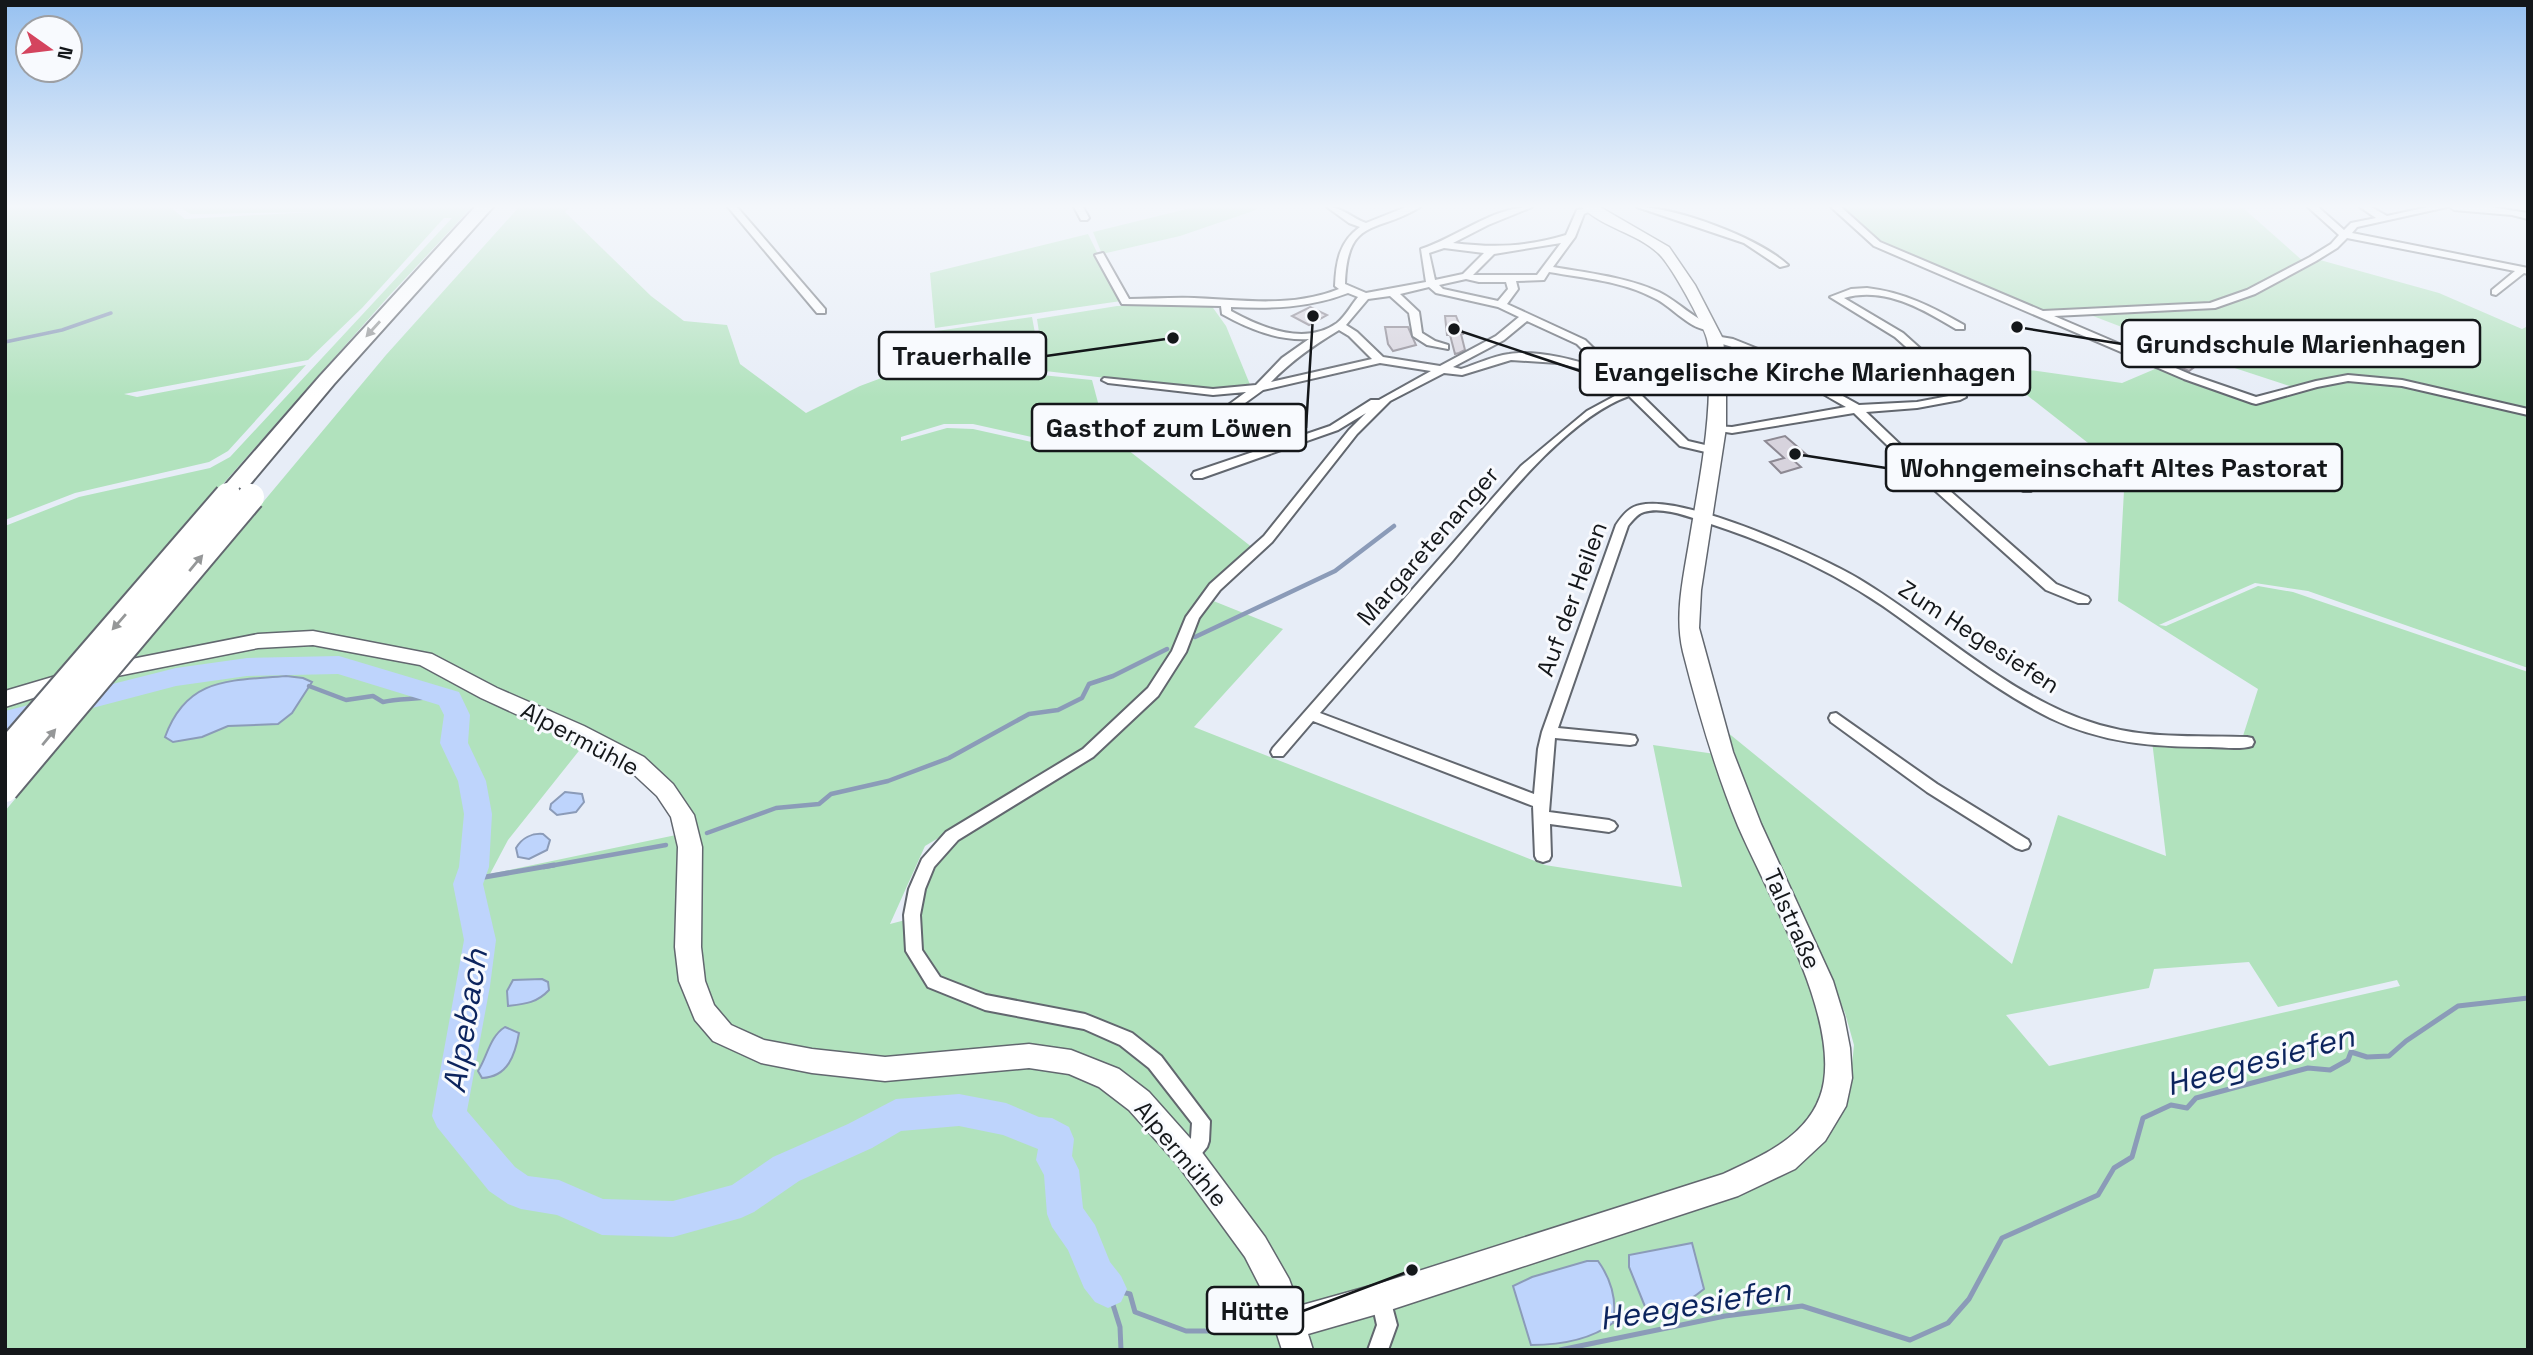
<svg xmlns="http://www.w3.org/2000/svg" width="2533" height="1355" font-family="'Space Grotesk',sans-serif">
<rect width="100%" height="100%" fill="#e7edf7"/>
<g fill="#b1e2bd" fill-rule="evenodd">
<polygon points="5,207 170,207 185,219 313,212 191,214 179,207 472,207 388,297 5,731 5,526 79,497 210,468 230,457 452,218 444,218 362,308 308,360 124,394 137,397 306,365 228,451 209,462 75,493 5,520"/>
<path d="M519,207H570L565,212L651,296L684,321L727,325L740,364L806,413L860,386L935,358L970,373L992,370L1092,380L1106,433L1073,440H1045L973,424H944L901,437V441L947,428L973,429L1045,445H1071L1114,439L1253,548C1229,570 1207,590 1189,618C1179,634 1174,652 1163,668L1171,669L1196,620L1211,600L1283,629L1194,727L1545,865L1682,887L1653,745L1715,754L1809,978L1823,1028L1828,1086L1850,1085L1854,1045L1845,1013L1760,822L1727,732L2012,964L2058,815L2166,856L2152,741L2245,744L2246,740L2242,739L2258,689L2118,601L2125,472L2023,392L1994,365L2122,383L2162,366L2257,402L2316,385L2349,380L2344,375L2299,389L2195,355L2093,316L2214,309L2253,296L2320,260L2439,293L2522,329L2528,326V410L2403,380L2384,381L2528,414V668L2308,591L2255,583L2159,625L2166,626L2258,586L2293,592L2528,672V1350H5V811L386,355ZM582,747C598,755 618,762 632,772C650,786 677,812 676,835L490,874L508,840ZM1069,760L1068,769C1028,794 957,827 933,866C923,882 920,899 917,917L890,924L925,846ZM2249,962L2278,1007L2397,980L2400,986L2049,1066L2006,1015L2149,988L2154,969ZM1586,1261H1598C1611,1279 1617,1301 1613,1323C1590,1340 1560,1345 1531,1345L1513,1286L1532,1277Z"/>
<polygon points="1195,207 1254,207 1256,210 1180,236 1102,254 1093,232"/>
<polygon points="1840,207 2242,207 2304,262 2246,289 2206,303 2142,309 2043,313 1879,243"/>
<polygon points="1088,234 1121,301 935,328 930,273"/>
<polygon points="1211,305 1226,326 1251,387 1212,390 1045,371 1037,319 1117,306"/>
<polygon points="1032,317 1042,371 987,367 966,370 938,358 937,331"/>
</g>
<g fill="#bed4fc" stroke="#8b9bb8" stroke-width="2">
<path d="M286,676L303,678L312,682L292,713L278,724L228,726L202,737L173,742L165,737C187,676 231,681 286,676Z"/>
<polygon points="565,792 582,794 584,802 576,812 557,815 550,809 551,804"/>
<path d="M543,834L550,840L547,850L529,859L518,857L516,848C522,838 532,833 543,834Z"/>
<path d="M542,979L548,982L549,990C537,1003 525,1004 508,1006L507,991L513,980Z"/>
<path d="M505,1027L519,1033C515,1055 508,1077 482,1078L478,1071C487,1057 490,1036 505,1027Z"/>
<path d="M1692,1243L1704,1289C1687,1303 1669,1313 1646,1309L1629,1267V1255Z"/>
<path d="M1587,1261H1598C1611,1279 1617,1301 1613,1323C1590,1340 1560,1345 1531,1345L1513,1286L1532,1277Z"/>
</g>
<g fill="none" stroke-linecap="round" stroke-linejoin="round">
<polyline stroke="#8b9bb8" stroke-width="3.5" points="5,342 62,330 111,313"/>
<g stroke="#8b9bb8" stroke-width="4.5">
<polyline points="1195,637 1335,571 1394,526"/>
<path d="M309,686L346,700L373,696L383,702C401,698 420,700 437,695"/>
<polyline points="707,833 776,808 819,804 831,794 888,781 949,758 1029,714 1058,710 1082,698 1089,684 1113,676 1167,649"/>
<polyline points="544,867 666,845"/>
</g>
<g stroke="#8b9bb8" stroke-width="5">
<polyline points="472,873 485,877 554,865"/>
<polyline points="1121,1350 1120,1327 1108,1289 1130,1294 1135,1312 1186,1331 1224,1331 1265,1324"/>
<polyline points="1560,1350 1725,1316 1802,1306 1910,1340 1948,1323 1969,1299 2002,1238 2098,1195 2114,1168 2132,1157 2143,1118 2171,1105 2187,1108 2196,1098 2308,1068 2330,1070 2348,1060 2351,1052 2367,1057 2389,1056 2406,1041 2458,1006 2528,998"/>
</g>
<polygon fill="#bed4fc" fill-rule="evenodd" points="339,656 459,692 470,715 468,743 486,781 492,814 489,867 483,884 496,940 490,986 467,1111 515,1167 528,1176 559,1180 603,1199 673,1201 732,1185 773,1157 848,1124 896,1099 959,1094 1006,1103 1039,1117 1052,1118 1069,1127 1074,1139 1072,1156 1079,1170 1083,1208 1095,1225 1110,1262 1121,1276 1127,1289 1121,1302 1108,1308 1095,1302 1084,1288 1068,1250 1052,1227 1047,1214 1044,1175 1036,1160 1038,1149 1003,1135 959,1126 901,1131 872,1148 799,1181 754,1212 741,1218 673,1237 602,1235 557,1215 521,1209 508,1204 489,1191 437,1127 432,1116 464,940 453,884 459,867 464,814 458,781 440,743 444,715 439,705 338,674 247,676 176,686 5,731 5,711 176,668 247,658"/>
</g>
<g fill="#d7d3dd" stroke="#8d8993" stroke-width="2">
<polygon points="1310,307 1327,315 1309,325 1292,316"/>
<polygon points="1445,316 1456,316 1463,334 1461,334 1465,350 1459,353 1455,354 1450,335 1447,335"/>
<polygon points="1385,327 1408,327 1416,345 1393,351 1388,344"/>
<polygon points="2161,345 2201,362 2189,371 2149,354"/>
<polygon points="1785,436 1807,455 1792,459 1801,467 1781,473 1770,462 1784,458 1765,441"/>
</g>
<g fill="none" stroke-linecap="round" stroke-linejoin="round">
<g stroke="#62676f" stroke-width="4">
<g id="street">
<polygon points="728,207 737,207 825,309 825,313 817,313"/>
<polygon points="1074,207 1083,207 1089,218 1087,220 1081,220"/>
<path d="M1327,207C1342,207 1352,218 1366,223L1406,207H1420C1377,234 1347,216 1345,284L1366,293L1426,282L1421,249C1458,237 1492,207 1532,207L1488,225L1453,243C1494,248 1527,247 1566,235L1577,210L1594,207L1593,210L1584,214L1575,237L1553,267C1588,273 1626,277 1659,292C1679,302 1693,319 1715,326V330C1691,333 1674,307 1654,298C1622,281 1584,278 1549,272L1544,280L1516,281L1518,289L1507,304L1585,340L1688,441L1718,448L1720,450L1714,454L1680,446L1629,396C1566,418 1497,508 1454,559C1409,610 1365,662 1320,713L1534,794L1538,749L1542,732L1616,525C1622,516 1629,507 1640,505C1683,494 1819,555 1859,579C1929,621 1989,679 2064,712C2130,741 2178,735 2247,737L2252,738L2254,742L2252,746C2239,750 2223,747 2210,747C2153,747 2102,743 2050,718C1990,688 1938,644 1883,606C1830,570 1772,544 1711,524C1692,518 1664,506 1644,512C1637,514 1632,521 1628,526L1558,728L1630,735L1635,736L1637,740L1635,744L1630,745L1555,738L1549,812L1609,820L1614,822L1617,826L1614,830L1609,832L1550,824L1551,856L1549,860L1543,862L1537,860L1535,856L1533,806L1313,721L1283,756H1273L1271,752L1273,748L1521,466L1587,411L1624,391L1616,383L1606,381L1585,370L1558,363L1511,360L1462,375L1444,373L1390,401L1357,434L1272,542L1220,590L1199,618L1186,652L1158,696L1093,757L958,840L934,867L925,889L920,915L922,950L940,977L986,995L1085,1014L1132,1033L1161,1056L1210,1121L1209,1141L1207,1147L1195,1162L1188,1165L1181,1162L1179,1156L1191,1138L1192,1123L1149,1068L1120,1045L1084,1029L985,1010L928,987L906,951L904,915L909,889L922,859L946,832L1083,749L1148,688L1172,651L1186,617L1210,584L1264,536L1349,430L1366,413L1338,430L1202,478H1194L1192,475L1194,472L1330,426L1371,400H1379L1431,371L1380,363L1263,390L1223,419L1128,434L1126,432L1132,429L1216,414L1246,392L1213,395L1108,383L1102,380L1104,378L1213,389L1256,385L1282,358L1309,339C1278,341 1249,329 1222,314L1221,306L1122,304L1095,255L1103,253L1129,299C1151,299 1173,297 1194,298C1244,300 1291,308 1339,289L1335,286C1336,262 1339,242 1360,227L1349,223ZM1561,243L1537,275H1473L1494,254ZM1444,248L1484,253L1463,274L1435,280L1429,253ZM1466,279L1479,282H1506L1508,289L1498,301L1443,289L1439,285ZM1429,287L1436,293L1498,307L1519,317L1496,336L1440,366L1383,357L1357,332L1346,325L1368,299L1390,296L1409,313L1413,336L1427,345L1448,349V345L1435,341L1422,333L1419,312L1400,294ZM1348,293L1358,297C1351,305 1346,316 1337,323C1305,346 1262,328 1231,311V307C1272,309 1309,308 1348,293ZM1527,321L1577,344L1605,372C1582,360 1536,350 1509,354C1493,356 1477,364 1461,369L1453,367L1504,340ZM1339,330L1349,336L1372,359L1271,382C1291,361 1314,345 1339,330Z"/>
<path d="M1637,207C1676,207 1759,238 1788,265L1780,267L1744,243Z"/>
<polygon points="1831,207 1841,207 1880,242 2043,311 2210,303 2247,290 2310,257 2331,244 2339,235 2308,207 2318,207 2344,230 2351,223 2376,218 2360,207 2371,207 2387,216 2428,207 2447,207 2357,227 2352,233 2528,268 2528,274 2524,273 2496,295 2492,294 2492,290 2515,271 2347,238 2337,248 2316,261 2255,294 2215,308 2054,316 2192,375 2256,397 2316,381 2348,375 2402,380 2528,409 2528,415 2402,386 2348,381 2317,387 2256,404 2252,403 2184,379 1874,246"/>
<polygon points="2450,207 2490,207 2528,213 2528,219 2512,215 2454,210"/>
<path d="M1867,288C1903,292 1933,307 1964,325V329H1956C1923,309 1884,286 1844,298L1903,333L1962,386L1966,397L1960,400L1917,408L1866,412L1927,470L1991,456L2031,485L2033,488L2031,491H2023L1989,464L1933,476L2056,584L2088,597L2090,600L2088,603H2078L2046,590L1920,477L1854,413L1732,433L1713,430V426L1732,427L1846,407C1803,383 1760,352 1711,341L1710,339L1715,336L1733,339L1758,349L1859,405L1917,402L1954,395L1953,389L1895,337L1830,297L1851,289Z"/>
<polygon points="1836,713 1937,784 2028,840 2030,844 2028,848 2022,850 2016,848 1927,792 1831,722 1829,718 1831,714"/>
<polygon points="1381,1288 1388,1291 1397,1325 1388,1350 1368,1350 1377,1325 1371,1298 1374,1291"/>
</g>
</g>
<g stroke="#62676f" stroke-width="3">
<path id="secondary" d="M1582,207H1600L1669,247L1695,285L1723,339L1726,373V428L1701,590L1699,628L1733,752L1761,824L1833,981L1844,1017L1850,1048L1852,1078L1846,1106L1825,1141L1795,1169L1738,1196L1381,1313L1308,1334L1313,1350H1282L1265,1296L1245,1257L1178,1165L1129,1110L1099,1087L1069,1074L1029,1068L885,1081L812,1073L761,1063L713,1041L695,1020L679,981L675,947L678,847L671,817L657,796L628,769L568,738L481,698L420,665L313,645L258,648L77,684L5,707V691L76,670L258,634L313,631L432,654L497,688L584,726L644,757L673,784L694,815L702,847L701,947L705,981L714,1005L731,1025L764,1040L812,1049L885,1057L1029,1044L1071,1050L1119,1069L1149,1092L1198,1147L1265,1237L1289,1279L1299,1306L1381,1283L1723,1174C1766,1154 1816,1133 1824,1081C1835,1008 1767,893 1738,826C1715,770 1698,711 1683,652C1674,614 1684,575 1690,537C1698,488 1708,439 1709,389C1710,374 1711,354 1707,339C1703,323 1670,263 1658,253C1637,233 1603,228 1582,207Z"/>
</g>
<g stroke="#62676f" stroke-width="4">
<polygon id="highway" points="475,207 493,207 334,384 236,501 220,501 217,496 220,491 320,376"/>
</g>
<use href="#street" fill="#fff" fill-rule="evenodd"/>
<use href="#secondary" fill="#fff" fill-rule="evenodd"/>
<use href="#highway" fill="#fff" fill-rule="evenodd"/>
<g stroke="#62676f" stroke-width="30" stroke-linecap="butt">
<g id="highway-bridge">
<polyline points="5,754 228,496"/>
<polyline points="5,789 251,497"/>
</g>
</g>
<use href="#highway-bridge" stroke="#fff" stroke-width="26"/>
</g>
<defs><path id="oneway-solid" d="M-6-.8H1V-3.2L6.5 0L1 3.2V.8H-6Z" transform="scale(1.75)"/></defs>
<g fill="#959798">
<use href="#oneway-solid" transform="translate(373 329) rotate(132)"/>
<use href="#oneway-solid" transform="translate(196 563) rotate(-50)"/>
<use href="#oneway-solid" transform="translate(119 622) rotate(131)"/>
<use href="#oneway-solid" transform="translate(49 737) rotate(-50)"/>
</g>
<linearGradient id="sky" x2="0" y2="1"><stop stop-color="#97c1f0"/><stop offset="0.52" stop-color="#f4f7fb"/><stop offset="1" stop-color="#f4f7fb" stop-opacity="0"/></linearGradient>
<rect width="2533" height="397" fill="url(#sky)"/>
<g text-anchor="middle" stroke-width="6" stroke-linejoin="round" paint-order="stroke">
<g font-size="24" fill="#14171a" stroke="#f8fafe">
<text transform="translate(1428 546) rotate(-49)" y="8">Margaretenanger</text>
<text transform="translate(1572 599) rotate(-70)" y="8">Auf der Heilen</text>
<text transform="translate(1979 637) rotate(33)" y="8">Zum Hegesiefen</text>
<text transform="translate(580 739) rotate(28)" y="8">Alpermühle</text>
<text transform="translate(1792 919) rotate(66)" y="8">Talstraße</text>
<text transform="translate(1181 1154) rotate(50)" y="8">Alpermühle</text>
</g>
<g font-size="32" font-style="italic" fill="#0c245e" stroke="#f8fafe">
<text transform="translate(465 1021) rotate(-81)" y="11">Alpebach</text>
<text transform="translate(2260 1060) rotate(-15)" y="11">Heegesiefen</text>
<text transform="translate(1695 1304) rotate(-9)" y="11">Heegesiefen</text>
</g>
</g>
<path fill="none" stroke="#14171a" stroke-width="2.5" d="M2017 327L2122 344M1173 338L1046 356M1454 329L1580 371M1313 316L1306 428M1795 454L1886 468M1412 1270L1303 1311"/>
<g fill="#14171a" stroke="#f8fafe" stroke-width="2.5">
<circle cx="2017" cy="327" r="7"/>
<circle cx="1173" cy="338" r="7"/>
<circle cx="1454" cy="329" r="7"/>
<circle cx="1313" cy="316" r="7"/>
<circle cx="1795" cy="454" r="7"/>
<circle cx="1412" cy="1270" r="7"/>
</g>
<g fill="#f8fafe" stroke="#14171a" stroke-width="2.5">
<rect x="2122" y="320" width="358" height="47" rx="7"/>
<rect x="879" y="332" width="167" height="47" rx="7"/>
<rect x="1580" y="348" width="450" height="47" rx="7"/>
<rect x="1032" y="404" width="274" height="47" rx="7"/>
<rect x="1886" y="444" width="456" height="47" rx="7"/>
<rect x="1207" y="1287" width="96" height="47" rx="7"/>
</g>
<g font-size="26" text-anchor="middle" font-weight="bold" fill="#14171a">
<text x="2301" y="353">Grundschule Marienhagen</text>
<text x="962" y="365">Trauerhalle</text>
<text x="1805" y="381">Evangelische Kirche Marienhagen</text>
<text x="1169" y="437">Gasthof zum Löwen</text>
<text x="2114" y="477">Wohngemeinschaft Altes Pastorat</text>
<text x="1255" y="1320">Hütte</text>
</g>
<rect width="2533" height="1355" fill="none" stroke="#14171a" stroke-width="14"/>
<g transform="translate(49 49) rotate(104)"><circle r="33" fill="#f8fafe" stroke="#9d9fa3" stroke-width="2"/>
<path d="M0-5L12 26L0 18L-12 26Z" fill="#d4445e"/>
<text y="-10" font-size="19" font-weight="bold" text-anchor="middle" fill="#14171a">N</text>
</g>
</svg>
